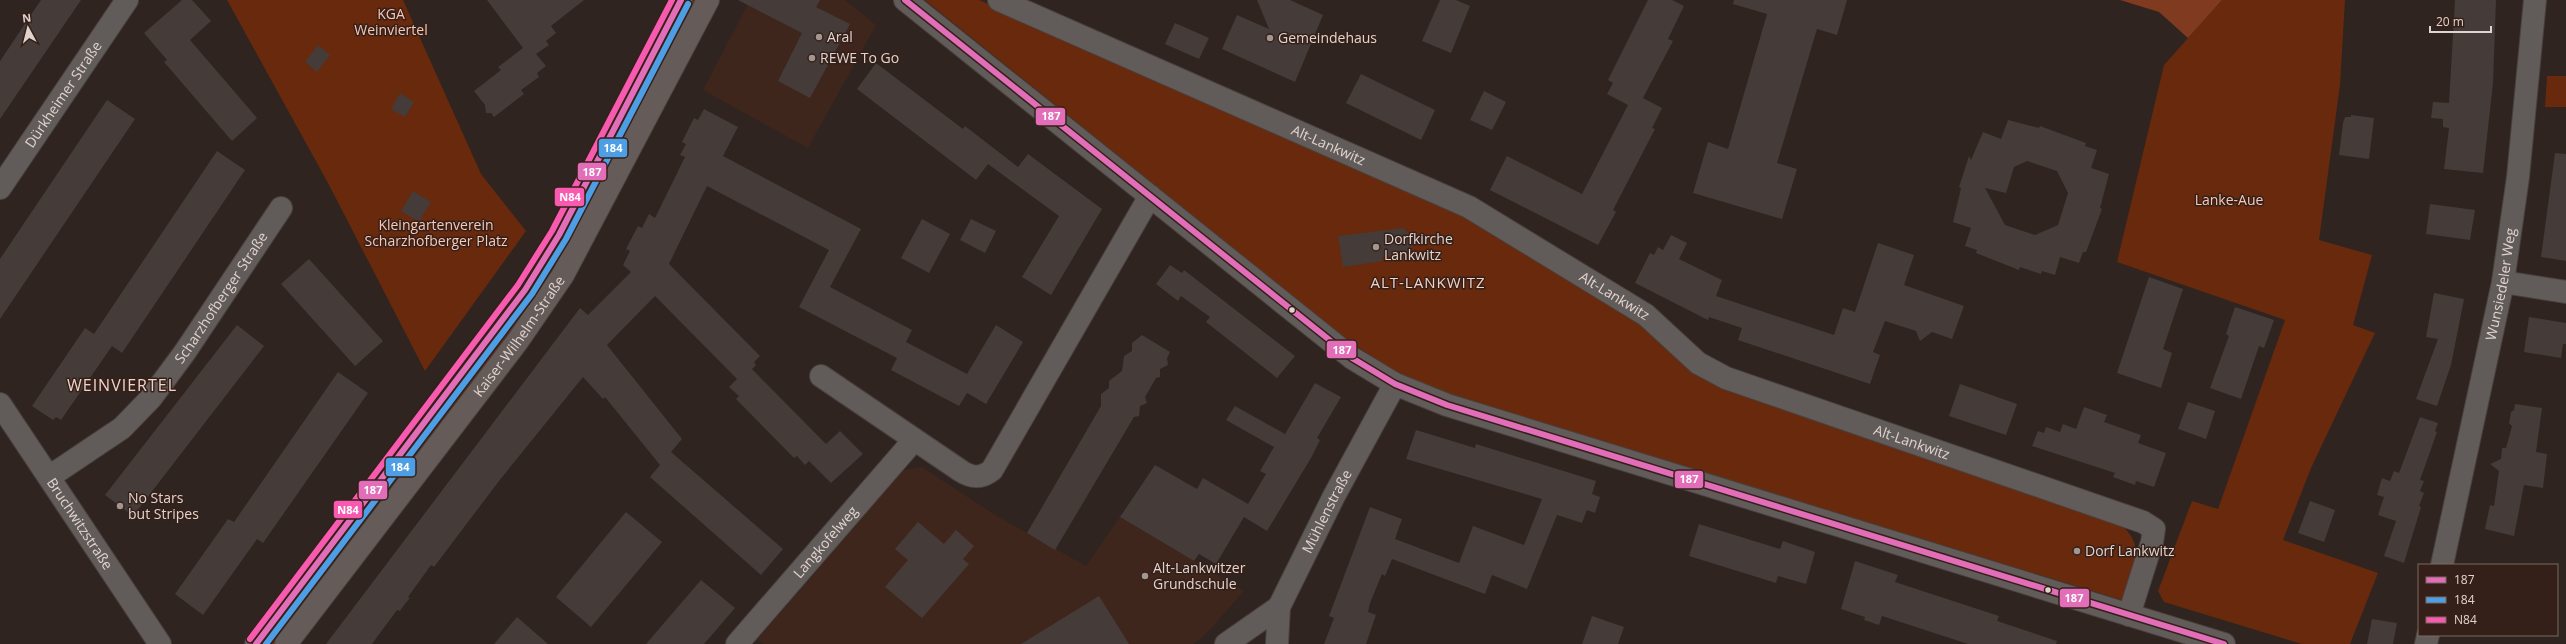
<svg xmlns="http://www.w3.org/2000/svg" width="2566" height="644" font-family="'Open Sans',sans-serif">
<rect width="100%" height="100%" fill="#2f241f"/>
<g fill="#3f261c">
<polygon points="750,0 845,0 876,25 808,148 703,90"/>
<polygon points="922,467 995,515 1086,566 1120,517 1244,591 1205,635 1193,644 764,644 757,640 904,470"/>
</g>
<g fill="#68290d">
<polygon points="227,0 403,0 481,174 526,231 425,371 328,183"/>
<polygon points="691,0 698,0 553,273 501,349 275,644 268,644 491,352"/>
<path d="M925,0H979L1448,206L1643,325L1688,366L2118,522C2149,547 2133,568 2122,600L1434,390C1390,371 1358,348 1321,319Z"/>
<polygon points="2222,0 2345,0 2340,85 2319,240 2372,255 2353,325 2375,333 2311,468 2283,540 2378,573 2350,644 2302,644 2164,602 2158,591 2192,501 2218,509 2285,320 2117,262 2164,65"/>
<polygon points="2547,76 2566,76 2566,107 2545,107"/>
</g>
<polygon fill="#7f3a1f" points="2120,0 2222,0 2188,38 2159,12"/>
<g fill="#453b38" fill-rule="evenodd">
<polygon points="41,0 81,0 0,119 0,61"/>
<polygon points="182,0 192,0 211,21 190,40 257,118 232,141 164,62 167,60 144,33"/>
<polygon points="487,0 584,0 551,26 556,33 546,41 549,45 536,54 546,66 537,73 539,77 521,90 524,94 494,117 491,113 486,113 485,105 474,91 501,70 498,67 523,48"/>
<polygon points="738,0 820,0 816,7 850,24 810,98 778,81 802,33"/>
<polygon points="1257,0 1290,0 1323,15 1295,82 1222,49 1237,15 1269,29"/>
<polygon points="1440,0 1456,0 1470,6 1451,53 1422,41"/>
<polygon points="1648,0 1672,0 1684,6 1668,39 1673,41 1643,98 1662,108 1652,128 1655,129 1613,210 1616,212 1598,245 1490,190 1507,156 1582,194 1628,105 1607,94 1613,83 1608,80"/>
<polygon points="1734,0 1847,0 1837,35 1817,29 1777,163 1797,169 1782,219 1693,193 1708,142 1728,149 1767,14 1733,4"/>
<polygon points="2455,0 2496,0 2493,83 2483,173 2444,169 2449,128 2443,127 2443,119 2431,118 2433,102 2449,103"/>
<polygon points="1175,23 1209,38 1199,59 1165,44"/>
<polygon points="318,45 330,55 317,72 305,62"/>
<polygon points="876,63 963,129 965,126 1018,167 1028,154 1102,209 1051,295 1022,277 1059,216 988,164 976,180 857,89"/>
<polygon points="1361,74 1435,110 1421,140 1346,103"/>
<polygon points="1484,91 1506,102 1492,130 1470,120"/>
<polygon points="400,93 414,102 405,117 391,109"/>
<polygon points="107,100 135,119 0,319 0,259"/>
<polygon points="704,109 738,127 723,156 861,229 830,287 912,330 906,342 967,374 996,325 1023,342 986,404 967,393 959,406 891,370 897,358 799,307 829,250 707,186 669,264 760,356 754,362 756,365 752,369 826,444 840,431 863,454 831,483 809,461 805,465 797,456 794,458 736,399 739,396 729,387 737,379 655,296 607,345 682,439 671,452 783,549 761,575 650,477 660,465 605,397 603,399 583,377 499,481 434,567 431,565 408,597 410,598 404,605 400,611 397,610 372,644 326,644 580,308 588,315 631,272 623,265 630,251 626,249 638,226 642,228 649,214 655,218 685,157 680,155 686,144 682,142 694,118 698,120"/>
<polygon points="2351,115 2374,118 2369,159 2339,155 2343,123 2345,117 2351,117"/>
<path d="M2008,120L2039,128L2040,126L2086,143L2085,146L2097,150L2091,168L2109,174L2100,208L2102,209L2086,252H2083L2079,263L2060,257L2055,275L2042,271L2041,274L2020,267L2019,270L1976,253L1977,250L1965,246L1971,228L1953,222L1961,188L1959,187L1969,156L1971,160L1983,132L2001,139ZM2027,161L2057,171L2068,193L2058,225L2035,235L2005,225L1985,188L2006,193L2014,167Z"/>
<polygon points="217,151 245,170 122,353 112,346 61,420 56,417 53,420 32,406 85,328 94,334"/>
<polygon points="2555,153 2566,154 2566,261 2541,257"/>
<polygon points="413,191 431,202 419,222 401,211"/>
<polygon points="2430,204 2475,210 2470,240 2426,234"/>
<polygon points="922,219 950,234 929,273 901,258"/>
<polygon points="971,219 996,231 985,253 960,240"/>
<polygon points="1403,228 1414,238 1414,244 1408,253 1382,257 1383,261 1343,267 1338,236"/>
<polygon points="1671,235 1687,243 1679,259 1722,280 1716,296 1834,335 1843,308 1855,312 1878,243 1914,255 1904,285 1964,306 1952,339 1932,332 1920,341 1916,331 1885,321 1873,352 1880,355 1870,384 1738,340 1742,328 1709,317 1708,320 1635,283 1650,253 1654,255 1658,247 1663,250"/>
<polygon points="309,259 383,341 355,366 281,284"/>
<polygon points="1170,265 1182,273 1184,270 1295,356 1277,378 1206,322 1210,317 1181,296 1178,301 1156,284"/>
<polygon points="2149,277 2183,289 2163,349 2172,353 2161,388 2117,373"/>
<polygon points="2434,293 2464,299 2451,365 2437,406 2416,399 2438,339 2426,337"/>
<polygon points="2235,307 2274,320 2264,348 2259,346 2241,399 2210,388 2229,336 2226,334"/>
<polygon points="2529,317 2566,323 2566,344 2563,344 2561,358 2524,352"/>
<polygon points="237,325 264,346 133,516 105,495"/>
<polygon points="1142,335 1170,352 1167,358 1168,365 1160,369 1160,377 1156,378 1145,397 1147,403 1140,406 1139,416 1134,417 1055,550 1027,533 1101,406 1101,394 1109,388 1109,381 1122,371 1124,356 1132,351 1132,343"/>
<polygon points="338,372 368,393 263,543 257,539 203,615 175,594 228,519 234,522"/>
<polygon points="1315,383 1341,397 1317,438 1320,440 1311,458 1267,531 1244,517 1216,564 1199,554 1194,561 1120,517 1155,465 1197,489 1203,478 1248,504 1266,474 1260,471 1274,447 1226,420 1235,406 1285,434"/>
<polygon points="1960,384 2017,404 2006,435 1949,416"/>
<polygon points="2188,402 2215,411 2206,439 2178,429"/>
<polygon points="2515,404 2542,408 2536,452 2547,454 2543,488 2524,485 2514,536 2485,529 2490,505 2494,506 2499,471 2490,464 2501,459 2502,448 2506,448 2512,426 2509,423 2511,412 2514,410"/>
<polygon points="2084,407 2107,415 2104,422 2141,435 2138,443 2166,453 2154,487 2136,481 2135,485 2113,477 2115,473 2032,446 2038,431 2044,433 2046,427 2060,432 2063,424 2076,429"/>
<polygon points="2420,417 2438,423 2435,431 2437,432 2420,480 2424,481 2420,491 2424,493 2419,506 2421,507 2404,563 2384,556 2396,521 2378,515 2384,497 2377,495 2382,478 2390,481 2394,471 2399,473"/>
<polygon points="1416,430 1475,448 1476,444 1596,481 1592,494 1600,497 1595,513 1587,510 1582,523 1557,515 1527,589 1492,575 1485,594 1392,559 1385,576 1382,574 1370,603 1368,612 1376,615 1366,644 1324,644 1334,618 1329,616 1370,507 1402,519 1395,539 1459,563 1473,526 1524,545 1542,499 1406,459"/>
<polygon points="2310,501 2335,510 2324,542 2298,533"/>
<polygon points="626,512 662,542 591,627 556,597"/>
<polygon points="918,522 944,544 956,530 974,546 963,559 969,564 922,618 885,587 908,560 895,549"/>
<polygon points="1699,524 1780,549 1783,541 1815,552 1806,584 1778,576 1776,583 1689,556"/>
<polygon points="1855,561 1898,575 1895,582 1999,616 1997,621 2057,641 2056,644 1968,644 1882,616 1879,625 1864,620 1865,617 1841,609"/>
<polygon points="701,580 735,608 704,644 646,644"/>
<polygon points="1099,596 1129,644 1021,644"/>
<polygon points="1592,616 1624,627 1618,644 1582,644"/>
<polygon points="517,617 548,644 494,644"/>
<polygon points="2372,619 2397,623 2393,644 2367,644"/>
</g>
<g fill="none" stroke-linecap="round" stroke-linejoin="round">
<g stroke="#4a413d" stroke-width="24">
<g id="minor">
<polyline points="905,0 1352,358 1395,384 1447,405 2224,644"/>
<path id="s1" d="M999,0L1469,207L1646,315L1698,363L1726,378L2143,522L2154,529L2152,542L2129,615"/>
<path id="s2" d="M0,188L127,0"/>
<polyline points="2503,282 2566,292"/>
<path d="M821,376L961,471C972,478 981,479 992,470L1150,196"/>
<path id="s3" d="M0,404L160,644"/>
<path id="s4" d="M49,477L122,428L151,398L185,352L281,208"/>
<path id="s5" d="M2442,565L2503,282L2518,177L2535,0"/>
<path id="s6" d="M737,644L914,440"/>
<polyline points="1226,644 1279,607"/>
<path id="s7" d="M1277,644L1279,607L1334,496L1395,384"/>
<polyline points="2426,644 2428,635"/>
</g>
</g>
<g stroke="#4a413d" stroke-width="24">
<g id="major">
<polyline points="256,644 525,290 559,235 681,0"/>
<path id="s8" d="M286,644L517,342L563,275L708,0"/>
</g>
</g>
<use href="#minor" stroke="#615c5a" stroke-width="22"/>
<use href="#major" stroke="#655c5a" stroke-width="22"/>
<g stroke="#352019" stroke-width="9">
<g id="bus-1">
<polyline points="905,0 1352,358 1395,384 1447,405 2224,644"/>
<polyline points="256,644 525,290 559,235 681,0"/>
</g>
</g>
<g stroke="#352019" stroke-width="9">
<polyline id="bus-2" points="266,644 532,294 566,239 688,4"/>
</g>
<g stroke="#352019" stroke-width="9">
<polyline id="bus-3" points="250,639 518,285 552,231 672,0"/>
</g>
<use href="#bus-1" stroke="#e26db8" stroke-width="6"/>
<use href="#bus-2" stroke="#4d9ee5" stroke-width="6"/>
<use href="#bus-3" stroke="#f75aaf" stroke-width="6"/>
</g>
<g fill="#a39691" stroke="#352019" stroke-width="1.5">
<circle cx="819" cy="37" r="4"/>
<circle cx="1270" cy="38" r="4"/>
<circle cx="812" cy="58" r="4"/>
<circle cx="1376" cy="247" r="4"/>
<circle cx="120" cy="506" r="4"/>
<circle cx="2077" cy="551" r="4"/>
<circle cx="1145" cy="576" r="4"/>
</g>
<g fill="#e1d3ce" stroke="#352019" stroke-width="1.5">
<circle cx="1292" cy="310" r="3.5"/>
<circle cx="2048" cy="590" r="3.5"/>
</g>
<g text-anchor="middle" stroke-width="3" stroke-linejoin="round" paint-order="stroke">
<g font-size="14" fill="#f7c9b8" stroke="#352019">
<text x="391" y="19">KGA<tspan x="391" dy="16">Weinviertel</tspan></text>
<text x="2229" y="205">Lanke-Aue</text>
<text x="436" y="230">Kleingartenverein<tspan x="436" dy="16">Scharzhofberger Platz</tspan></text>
</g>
<g font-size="14" fill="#e1d3ce" stroke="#352019" text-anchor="start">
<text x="827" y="42">Aral</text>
<text x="1278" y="43">Gemeindehaus</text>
<text x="820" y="63">REWE To Go</text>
<text x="1384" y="244">Dorfkirche<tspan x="1384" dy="16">Lankwitz</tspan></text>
<text x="128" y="503">No Stars<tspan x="128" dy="16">but Stripes</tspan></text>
<text x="2085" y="556">Dorf Lankwitz</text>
<text x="1153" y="573">Alt-Lankwitzer<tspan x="1153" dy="16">Grundschule</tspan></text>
</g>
<g font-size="14" fill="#e1d3ce" stroke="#352019">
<text dy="5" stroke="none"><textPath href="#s2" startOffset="113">Dürkheimer Straße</textPath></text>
<text dy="5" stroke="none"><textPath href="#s1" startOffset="360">Alt-Lankwitz</textPath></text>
<text dy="5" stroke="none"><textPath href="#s5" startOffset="287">Wunsiedeler Weg</textPath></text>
<text dy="5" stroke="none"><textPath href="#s1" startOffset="684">Alt-Lankwitz</textPath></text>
<text dy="5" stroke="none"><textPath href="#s4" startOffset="252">Scharzhofberger Straße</textPath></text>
<text dy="5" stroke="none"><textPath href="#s8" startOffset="386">Kaiser-Wilhelm-Straße</textPath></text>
<text dy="5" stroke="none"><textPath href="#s1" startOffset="1020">Alt-Lankwitz</textPath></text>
<text dy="5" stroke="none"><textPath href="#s7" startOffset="144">Mühlenstraße</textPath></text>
<text dy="5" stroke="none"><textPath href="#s3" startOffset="144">Bruchwitzstraße</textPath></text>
<text dy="5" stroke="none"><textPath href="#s6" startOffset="135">Langkofelweg</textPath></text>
</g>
<g font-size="15" letter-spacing="1" fill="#f0d3c9" stroke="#352019">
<text x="1428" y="288">ALT-LANKWITZ</text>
</g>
<g font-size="16" letter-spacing="1" fill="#f0d3c9" stroke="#352019">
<text x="122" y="391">WEINVIERTEL</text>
</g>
</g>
<g stroke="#352019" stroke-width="1.5">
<rect x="1035" y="107" width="31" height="19" rx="4" fill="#e26db8"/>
<rect x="598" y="138" width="30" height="20" rx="4" fill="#4d9ee5"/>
<rect x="577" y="162" width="30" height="19" rx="4" fill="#e26db8"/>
<rect x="554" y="187" width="31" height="20" rx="4" fill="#f75aaf"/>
<rect x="1326" y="340" width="31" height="19" rx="4" fill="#e26db8"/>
<rect x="385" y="457" width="31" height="20" rx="4" fill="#4d9ee5"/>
<rect x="1674" y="470" width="30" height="19" rx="4" fill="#e26db8"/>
<rect x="358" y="480" width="30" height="20" rx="4" fill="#e26db8"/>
<rect x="333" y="500" width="30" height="19" rx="4" fill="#f75aaf"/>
<rect x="2059" y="588" width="31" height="20" rx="4" fill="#e26db8"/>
</g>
<g font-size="11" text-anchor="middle" font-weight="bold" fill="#fff">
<text x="1051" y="120">187</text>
<text x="613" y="152">184</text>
<text x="592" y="176">187</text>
<text x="570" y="201">N84</text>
<text x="1342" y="354">187</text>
<text x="400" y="471">184</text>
<text x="1689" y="483">187</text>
<text x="373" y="494">187</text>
<text x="348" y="514">N84</text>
<text x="2074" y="602">187</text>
</g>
<rect x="2418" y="564" width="140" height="72" fill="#352019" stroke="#7a6861"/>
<rect x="2426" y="577" width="20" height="6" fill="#e26db8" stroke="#7a6861"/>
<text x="2454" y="584" font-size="12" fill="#e1d3ce">187</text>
<rect x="2426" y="597" width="20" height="6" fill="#4d9ee5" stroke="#7a6861"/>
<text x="2454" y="604" font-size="12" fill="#e1d3ce">184</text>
<rect x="2426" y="617" width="20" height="6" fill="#f75aaf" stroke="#7a6861"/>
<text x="2454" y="624" font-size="12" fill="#e1d3ce">N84</text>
<g transform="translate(28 28) rotate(353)" stroke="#352019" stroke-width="3" paint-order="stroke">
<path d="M0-3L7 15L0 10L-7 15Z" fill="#e1d3ce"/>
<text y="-6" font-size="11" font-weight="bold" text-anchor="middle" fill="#e1d3ce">N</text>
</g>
<path d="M2430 26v6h61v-6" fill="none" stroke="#e1d3ce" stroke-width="2"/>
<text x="2436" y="26" font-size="12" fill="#e1d3ce" stroke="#352019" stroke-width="3" paint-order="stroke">20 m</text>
</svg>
